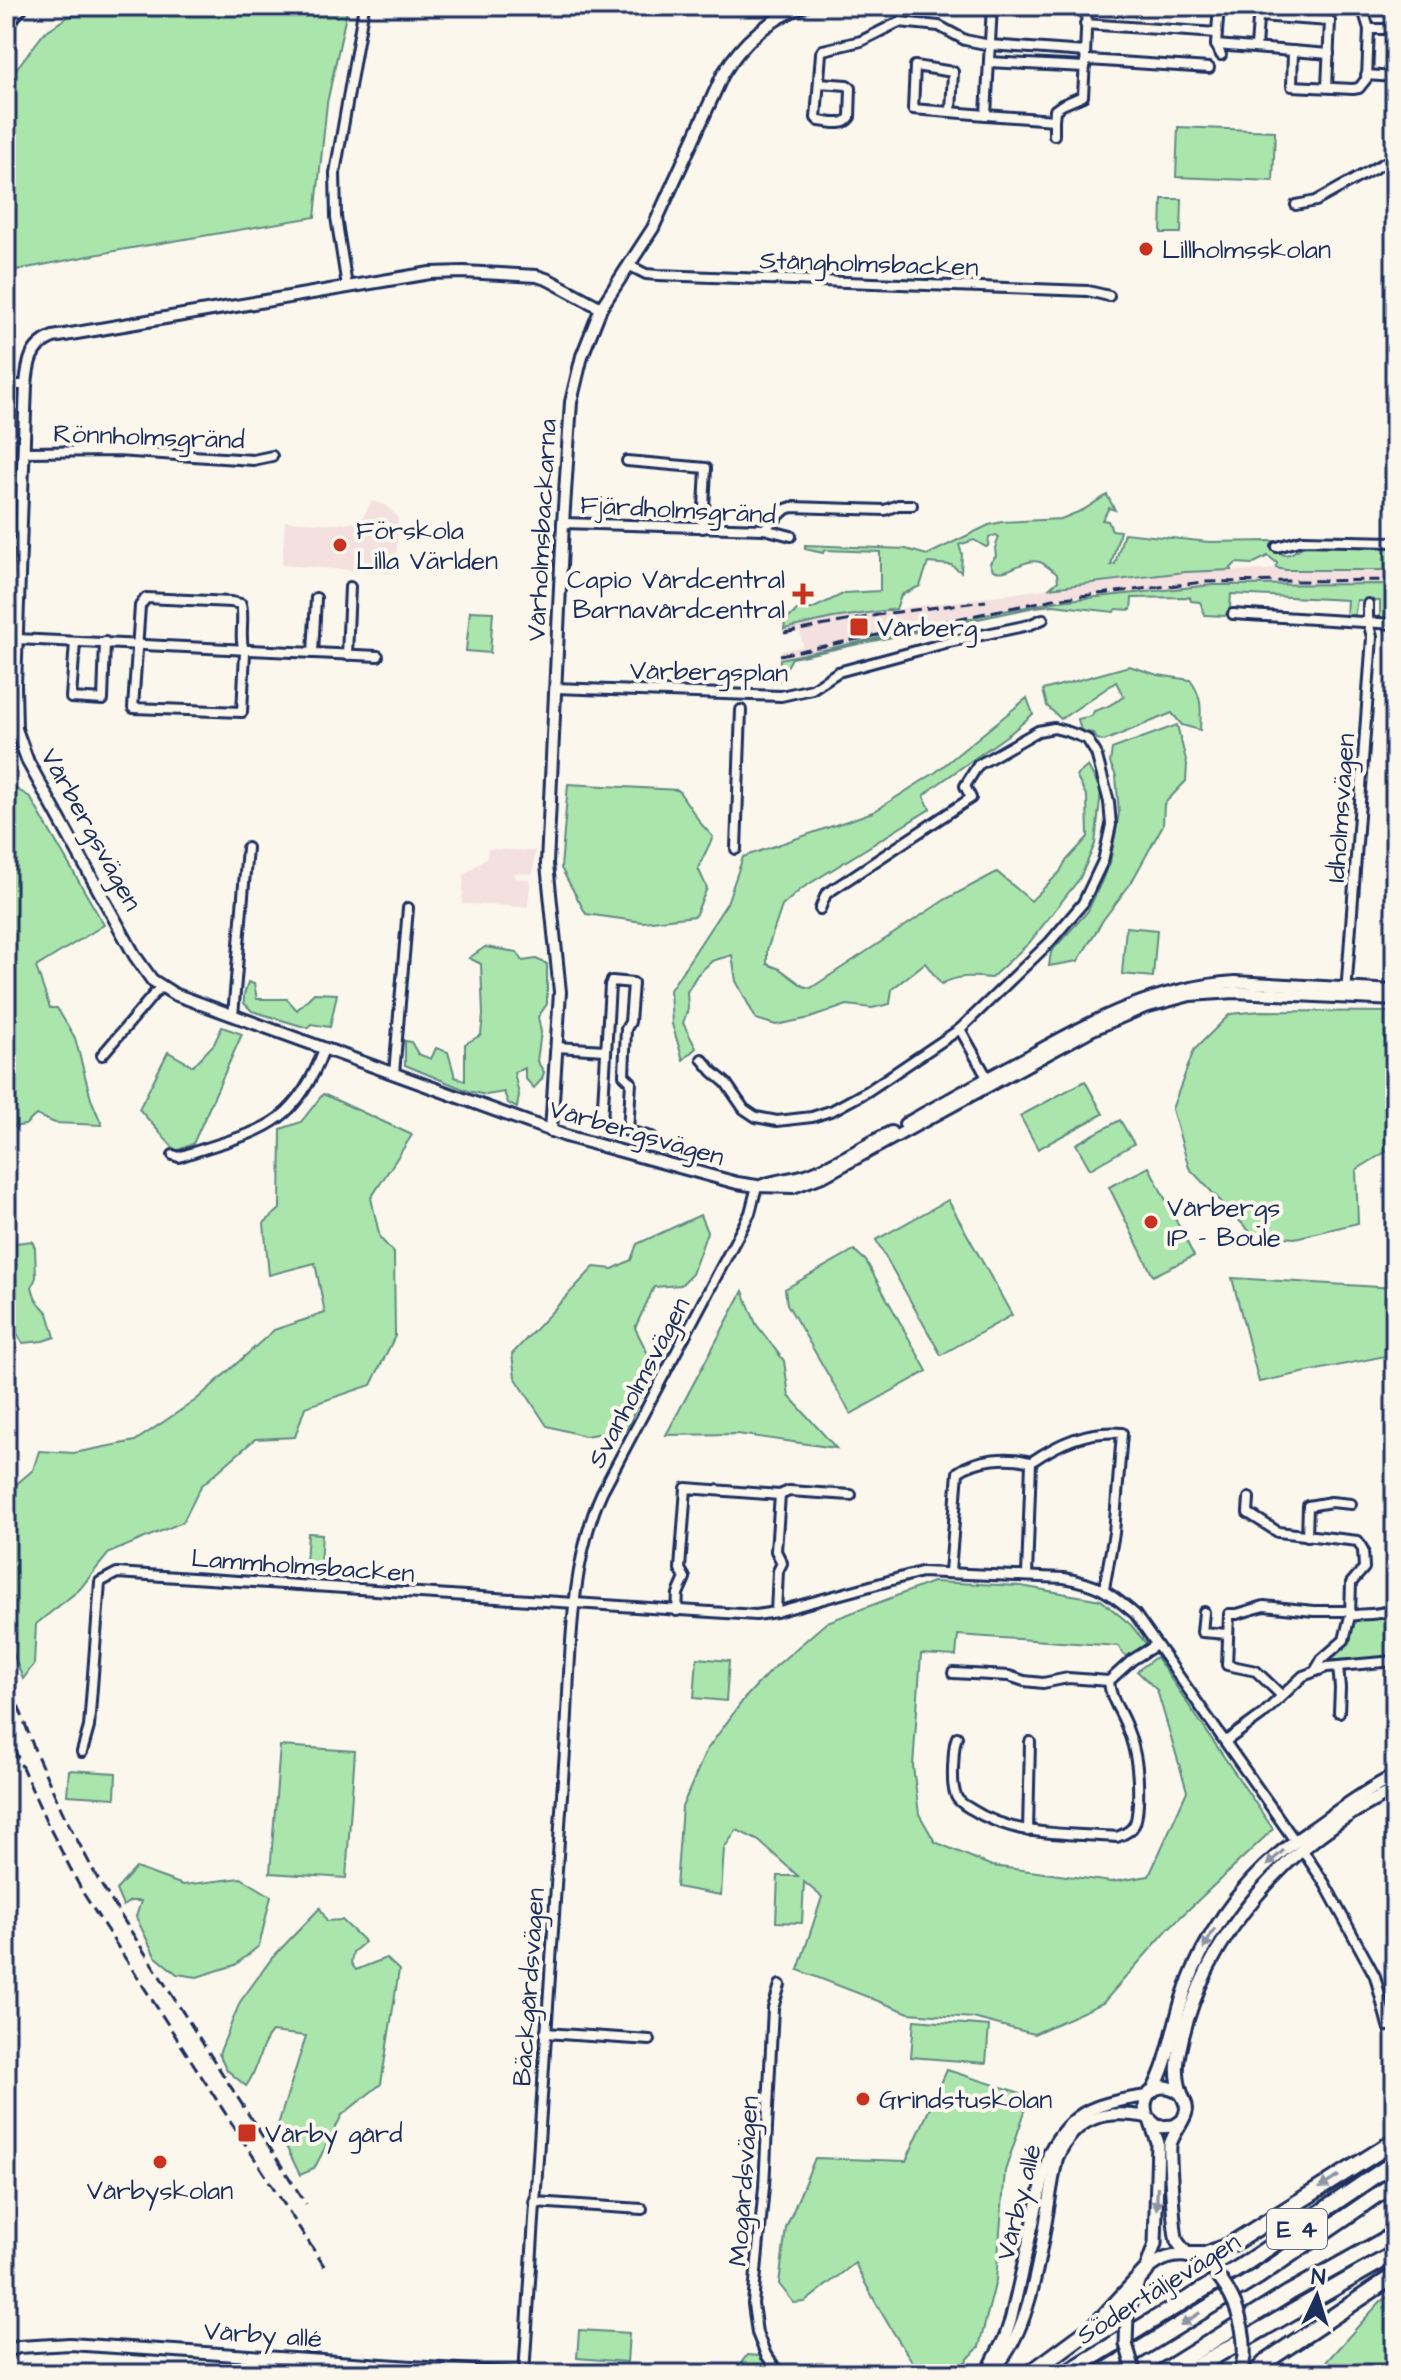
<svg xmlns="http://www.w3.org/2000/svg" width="1401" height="2380" font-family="'Architects Daughter',sans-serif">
<rect width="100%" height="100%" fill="#fbf7ec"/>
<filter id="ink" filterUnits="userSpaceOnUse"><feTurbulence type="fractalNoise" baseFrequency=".0125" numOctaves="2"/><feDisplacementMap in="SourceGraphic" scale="16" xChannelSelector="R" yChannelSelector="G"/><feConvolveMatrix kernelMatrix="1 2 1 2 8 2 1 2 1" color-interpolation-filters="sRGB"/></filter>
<g filter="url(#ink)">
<g fill="#f4e0de">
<polygon points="372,501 385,505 398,517 396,570 390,573 282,565 285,521 334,524 360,522"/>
<polygon points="1274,568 1286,570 1395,570 1395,584 1213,585 1059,601 1004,611 780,659 781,651 803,646 800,632 784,634 784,629 833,618 1096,582 1185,572 1267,570"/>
<polygon points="488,849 535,851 533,874 514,873 515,878 529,879 530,884 528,907 462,904 464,875 487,857"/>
</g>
<g fill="#aae6ac" stroke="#628a85" stroke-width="2">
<polygon points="105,6 348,6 327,103 315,217 120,250 6,272 6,82 45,32 68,17"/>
<polygon points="1178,127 1275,131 1273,181 1176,177"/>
<polygon points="1162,199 1182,199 1181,233 1161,233"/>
<path d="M1107,495L1115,510L1109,508L1102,520L1108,521L1112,530L1120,531L1111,565L1115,564L1124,533L1209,542L1274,541L1277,552L1285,555L1290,554L1308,544L1395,546V570H1286L1276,568L1277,563L1268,556L1252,564L1236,563L1231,568L1232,570L1185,572L1050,588L1058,581L1057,574C1052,570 1045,564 1040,562C1023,557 1009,577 993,570L990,563L996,556L995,548L999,537L996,535L989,537L988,546L986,547L974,540L959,545L962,554L961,572L951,565L928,563L920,586L901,595L896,609L833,618L784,629L785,622L797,610L812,609L845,593L880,591V552L824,550L823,553L805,549V545L906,549L927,555L989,525L1002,522L1061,519L1083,510Z"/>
<polygon points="1395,584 1395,603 1390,603 1389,620 1380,620 1380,601 1357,600 1354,618 1346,618 1347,600 1231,594 1230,608 1225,616 1205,615 1200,602 1191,601 1190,597 1132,598 1131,610 1116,609 1114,612 1053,605 1035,607 792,658 779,681 780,659 1004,611 1059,601 1213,585"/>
<polygon points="470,611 493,612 490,653 466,651"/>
<path d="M1129,666L1158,675L1190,680C1203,697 1201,710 1200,730L1182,725L1172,713L1104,741L1097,739L1093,733L1081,731L1078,719L1092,716L1094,711L1106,707L1124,697L1116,682L1061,719L1047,706L1043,690Z"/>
<path d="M1027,698L1033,714L1012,732L934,787L924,796L930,809L801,889L782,906L767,950V964L780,969L803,986L811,988L946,899L997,872L1031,901L1060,872L1065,862L1088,837L1087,797L1076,776L1088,766L1101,791L1095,844L1080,878L1029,943L991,978C972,976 959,975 941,984L925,963L892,989L890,1004L872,1008L847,1005L810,1018L776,1025L756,1019L736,981L732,955L712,961L697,975L687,992L688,1009L683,1023L696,1048L683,1060L672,1024L670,990L727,903L743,857L873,812L936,772Z"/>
<polygon points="1177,725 1187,764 1186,781 1164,804 1163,825 1131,883 1103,920 1078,961 1049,966 1051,952 1088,911 1110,863 1119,813 1116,776 1110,763 1112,749"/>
<polygon points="6,783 30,797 104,925 36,967 50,1008 57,1008 75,1038 91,1099 102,1125 55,1123 36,1115 25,1125 6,1128"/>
<polygon points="568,784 678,790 702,825 713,837 698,868 707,888 695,916 643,922 586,914 561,868"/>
<polygon points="1126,927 1157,930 1153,977 1122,974"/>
<polygon points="485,947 517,952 523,961 536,959 547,964 547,1004 538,1017 541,1032 537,1061 544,1072 542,1079 534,1088 525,1078 525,1068 514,1072 519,1095 517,1108 508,1103 504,1092 486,1095 468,1091 405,1065 405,1041 411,1042 418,1054 431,1059 436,1048 448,1052 455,1077 465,1081 465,1044 481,1035 483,1015 481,964 469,958"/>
<polygon points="248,982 254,984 257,999 287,999 297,1010 314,993 337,994 330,1027 311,1024 308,1028 252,1011 244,1003 244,995"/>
<polygon points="1261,1011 1395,1012 1395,1146 1356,1170 1358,1223 1295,1238 1253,1235 1189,1168 1172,1109 1194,1050 1230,1014"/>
<polygon points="222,1027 242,1034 193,1144 176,1151 139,1109 168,1052 193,1066 214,1044"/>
<polygon points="1085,1081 1103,1114 1038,1149 1020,1116"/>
<polygon points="323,1094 412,1135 371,1198 380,1238 394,1253 395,1336 371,1385 305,1407 295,1437 255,1439 201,1486 183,1522 109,1553 79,1590 36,1624 34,1664 23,1679 6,1635 6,1493 33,1470 39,1451 74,1453 135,1441 196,1400 274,1330 325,1313 315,1263 269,1275 264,1223 280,1209 281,1129 301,1122"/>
<polygon points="1120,1120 1134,1144 1090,1169 1076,1144"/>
<polygon points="1149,1167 1194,1256 1153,1276 1109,1187"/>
<polygon points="948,1200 1012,1315 941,1355 876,1240"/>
<polygon points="700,1215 707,1232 692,1274 681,1285 654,1287 635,1328 654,1366 627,1429 585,1436 547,1426 515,1377 512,1354 594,1267 613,1269 631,1260 637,1244"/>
<path d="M32,1241L35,1248L36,1277L32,1287L36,1300L48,1313L55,1337L43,1341L23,1343C17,1336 15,1326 7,1321L10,1280L8,1244Z"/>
<polygon points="854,1250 866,1261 927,1371 851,1414 787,1304 785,1289"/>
<polygon points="1232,1278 1395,1288 1395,1354 1259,1382"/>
<polygon points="743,1291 756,1324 784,1361 789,1396 836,1448 737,1434 666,1435"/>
<polygon points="308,1533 322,1534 320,1564 306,1563"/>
<polygon points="933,1582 1021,1586 1101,1600 1131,1625 1148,1646 1127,1658 1118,1646 958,1635 956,1656 921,1654 913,1766 919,1814 935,1842 992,1866 1111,1882 1149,1876 1187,1791 1157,1690 1137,1671 1156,1657 1273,1829 1169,1928 1103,2003 1034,2034 973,2018 909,2013 798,1970 822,1897 804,1882 802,1923 776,1922 778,1876 798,1876 759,1841 737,1830 724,1848 721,1895 676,1887 682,1807 706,1751 744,1699 769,1672 827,1622"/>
<polygon points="1377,1614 1391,1616 1395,1620 1395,1657 1324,1661 1347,1640 1353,1618"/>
<polygon points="697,1658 729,1661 726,1701 694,1698"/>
<polygon points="280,1746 355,1751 346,1878 270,1873"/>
<polygon points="69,1770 116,1773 115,1798 67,1795"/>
<polygon points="136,1868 183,1885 241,1878 271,1896 259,1946 235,1965 197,1977 177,1974 155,1956 136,1917 141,1901 130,1901 123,1906 116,1890"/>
<path d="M320,1908L327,1921L342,1920L365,1942L353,1952L351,1963L356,1970L386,1958L399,1970L381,2084L342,2115L314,2169L300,2175L277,2128L306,2036L272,2032C258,2047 259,2070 246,2086L227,2070L219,2054L240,2002L272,1958Z"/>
<polygon points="914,2020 989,2026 986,2063 911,2057"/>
<path d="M947,2070L1030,2096L1005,2171L996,2280L979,2347L954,2374H921C896,2339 874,2302 855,2263L805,2302L794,2303L779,2284L786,2228L815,2158L906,2161Z"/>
<polygon points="1395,2292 1395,2374 1315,2374 1381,2301"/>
<polygon points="579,2330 629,2333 627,2362 577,2358"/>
<polygon points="747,2355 761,2356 774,2374 733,2374"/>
</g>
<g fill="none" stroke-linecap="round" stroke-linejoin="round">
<g stroke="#1b2f5e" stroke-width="14">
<g id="minor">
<polyline points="992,6 986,115 1054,120 1055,110 1062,105 1083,96 1085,61 1088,60 1209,68"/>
<polyline points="1219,6 1216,45 1221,55"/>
<polyline points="1259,16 1330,21 1327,87"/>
<polyline points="1297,18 1298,6"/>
<polyline points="1085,24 1217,33"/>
<polyline points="6,27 24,6"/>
<polyline points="1369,29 1395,29"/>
<polyline points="1216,45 1329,54"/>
<polyline points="1256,47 1259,6"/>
<polyline points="1293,51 1292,86 1353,89 1359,88 1367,78 1369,29 1362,6"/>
<polyline points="1085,56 1087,6"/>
<polyline points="989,62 1085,67"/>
<polyline points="1366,75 1395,77"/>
<path d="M819,83L847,85L851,88L850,117C844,127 829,122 819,121L816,118L821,53L823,50L861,41L899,22L939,26L965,40L990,45L1085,52"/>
<polyline points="951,112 953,72 915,66 913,109 986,115"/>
<polyline points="1054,135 1054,120"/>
<polyline points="1296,205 1316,201 1395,157"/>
<polyline points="630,266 646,274 658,275 1088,291 1109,296"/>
<polyline points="347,286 336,217 335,173 364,6"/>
<polyline points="6,385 26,385"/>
<polyline points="24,452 117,451 253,460 272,456"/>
<polyline points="627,461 706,468 703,528"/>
<polyline points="563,523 764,529 791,536"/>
<polyline points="764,529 786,509 792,507 885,510 898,505 912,505"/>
<polyline points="6,544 20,545"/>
<polyline points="1277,547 1302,540 1395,542"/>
<path d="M146,598L231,602L241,604C245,620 238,639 245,653L242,712L133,708L140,606Z"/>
<polyline points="1233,614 1395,624"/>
<polyline points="17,639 378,656"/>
<polyline points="75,642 71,698 103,700 105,642"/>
<polyline points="313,653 316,598"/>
<polyline points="347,655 350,587"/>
<polyline points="555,688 781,696 812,689 838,672 949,642 1029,625 1043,619"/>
<polyline points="736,849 741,710"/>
<polygon points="612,981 633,983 630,1022 626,1029 624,1075 631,1082 628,1131 607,1126 602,1122 610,985"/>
<polyline points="1346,994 1372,637 1368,622 1368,604"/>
<polyline points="233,1016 247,848"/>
<polyline points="960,1029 989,1081"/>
<polyline points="557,1047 605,1050"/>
<polyline points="102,1055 160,987"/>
<polyline points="702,1059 713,1072 726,1083 744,1109 756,1117 777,1121 812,1117 833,1110 868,1091 960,1029 1049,943 1083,903 1103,861 1111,825 1109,802 1096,753 1087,739 1069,732 1054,728 1038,731 978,765 965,786 971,798 826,894 820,909"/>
<polyline points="394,1074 408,908"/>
<polyline points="628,1131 652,1137"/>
<path d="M173,1155L179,1157C256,1130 293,1133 324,1049"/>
<polyline points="1249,1498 1248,1513 1278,1532 1358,1541 1363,1550 1364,1568 1351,1583 1350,1615"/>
<polyline points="1307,1536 1308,1506 1331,1502 1351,1504"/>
<path d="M950,1572L958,1472C977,1458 1009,1456 1031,1462C1059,1443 1087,1430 1122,1433L1114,1533L1104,1589"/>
<polyline points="1027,1576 1031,1462"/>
<polyline points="677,1611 678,1594 685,1578 680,1569 686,1488 780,1495 789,1491 851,1495"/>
<polyline points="776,1612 778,1571 782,1563 776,1551 780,1495"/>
<polyline points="1204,1612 1202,1632 1228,1634"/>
<polyline points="1338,1666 1340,1688 1339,1712"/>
<path d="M1315,1671L1322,1659L1344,1640L1350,1616C1363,1613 1386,1616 1395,1607"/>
<polyline points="953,1673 1009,1676 1024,1681 1043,1683 1068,1678 1109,1681"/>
<polyline points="1281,1695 1256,1671 1227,1665 1229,1614 1237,1614 1264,1606 1314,1611 1349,1611"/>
<path d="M957,1737C953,1746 954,1757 953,1767C953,1777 952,1789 957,1798C960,1803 966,1806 971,1809C1014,1837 1067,1833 1117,1837C1136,1830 1137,1823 1138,1803C1139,1776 1137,1753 1127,1728C1121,1711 1110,1699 1109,1681L1132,1660L1156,1645"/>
<polyline points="1226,1741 1262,1715 1303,1676 1327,1667 1395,1661"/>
<path d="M82,1752L89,1727L100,1582L117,1573L756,1615L776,1612L921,1572L1064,1578C1098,1584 1109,1592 1135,1614L1295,1841"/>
<polyline points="1028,1831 1030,1742"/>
<polyline points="1303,1851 1325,1884 1375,1976 1388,2026"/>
<polyline points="780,1985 773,2008 764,2187 753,2304 757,2333 766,2355 780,2374"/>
<polyline points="545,2033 650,2040"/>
<polyline points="534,2202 642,2209"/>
<path d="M524,2374C538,2171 549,1968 564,1765C571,1678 566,1571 602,1492L750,1213L757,1186"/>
</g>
</g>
<g stroke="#1b2f5e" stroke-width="16">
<g id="tertiary">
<path d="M601,308L549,280L537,276L464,272L430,273L53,337C30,346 28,363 26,385L15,685L16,729L28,762L135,956L152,980L174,994L566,1136L737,1183L757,1186L793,1187L825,1175L1091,1030L1145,1007L1190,995L1235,992L1395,1000"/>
<path d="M905,1124C946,1101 987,1078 1029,1056C1098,1018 1154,988 1235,982L1395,991"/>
<path d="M551,1131L560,992L547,864L563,523L571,402L582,356L601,308L653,228L723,74C743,41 768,20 804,6"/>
<path d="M763,1185C777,1180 791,1179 806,1175C835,1165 863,1146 891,1132"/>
<polyline points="6,2351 19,2347 70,2344 517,2374"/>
<path d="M993,2370C1037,2328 1044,2218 1057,2158C1076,2116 1105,2109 1147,2117"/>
<path d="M986,2374L1005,2337L1011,2319L1049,2153C1072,2108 1100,2103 1147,2096"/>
</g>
</g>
<g stroke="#1b2f5e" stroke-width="17">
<g id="secondary">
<path d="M1152,2092C1170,2061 1173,2022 1186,1988C1205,1937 1237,1889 1279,1854C1294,1841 1312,1830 1328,1818C1350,1803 1371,1787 1395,1776"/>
<path d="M1180,2122L1174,2126L1158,2127L1147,2117C1138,2091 1163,2077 1182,2095"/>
<path d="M1188,2255C1185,2251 1180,2246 1177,2241C1174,2235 1169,2154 1170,2145C1173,2133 1183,2123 1186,2112C1188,2105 1184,2101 1182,2095C1177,2081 1176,2067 1179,2053C1201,1938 1290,1838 1395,1790"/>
<path d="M1146,2271C1160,2259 1173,2253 1192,2257"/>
<polyline points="1145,2272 1155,2244 1158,2143 1151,2123"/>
<polyline points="1127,2315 1137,2285"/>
<polyline points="1240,2374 1244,2357"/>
</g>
</g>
<g stroke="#1b2f5e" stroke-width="20">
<g id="motorway">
<polyline points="1188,2255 1205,2255 1230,2245 1395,2141"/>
<polyline points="1029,2374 1097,2324 1145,2272"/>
<polyline points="1065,2374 1240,2267 1395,2162"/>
<polyline points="1100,2374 1259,2276 1395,2183"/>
<polyline points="1159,2374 1289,2293 1395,2234"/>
<polyline points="1184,2374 1395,2253"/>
<polyline points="1254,2374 1268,2360 1395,2275"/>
</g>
</g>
<use href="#minor" stroke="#fbf7ec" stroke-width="8"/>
<use href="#tertiary" stroke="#fbf7ec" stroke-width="10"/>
<use href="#secondary" stroke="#fbf7ec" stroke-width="11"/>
<use href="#motorway" stroke="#fbf7ec" stroke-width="14"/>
<g stroke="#1b2f5e" stroke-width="3" stroke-dasharray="12 6" stroke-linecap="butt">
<polyline points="784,633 883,614 986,601"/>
<polyline points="780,655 1054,599 1204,582 1395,580"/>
<polyline points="6,1672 35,1751 64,1815 100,1883 306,2204"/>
<polyline points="6,1731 47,1823 83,1893 326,2269"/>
</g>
<g stroke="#1b2f5e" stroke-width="17" stroke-linecap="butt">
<g id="secondary-bridge">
<path d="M1207,2264C1232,2289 1246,2322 1244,2357"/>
<polyline points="1127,2315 1126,2344 1135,2374"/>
</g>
</g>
<use href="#secondary-bridge" stroke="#fbf7ec" stroke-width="11"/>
</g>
<defs><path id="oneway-solid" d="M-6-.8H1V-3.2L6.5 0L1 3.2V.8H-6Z" transform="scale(2)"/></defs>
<g fill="#8b93a5">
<use href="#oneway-solid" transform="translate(1275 1858) rotate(138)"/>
<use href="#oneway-solid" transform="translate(1209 1939) rotate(119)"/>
<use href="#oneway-solid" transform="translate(1329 2182) rotate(148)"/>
<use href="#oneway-solid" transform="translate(1157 2198) rotate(92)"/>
<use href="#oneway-solid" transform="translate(1190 2319) rotate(148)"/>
</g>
</g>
<g fill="#c8321e" stroke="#fbf7ec" stroke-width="3">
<circle cx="1146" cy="249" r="8"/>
<circle cx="340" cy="545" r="8"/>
<path d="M799 582h8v8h8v8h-8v8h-8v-8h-8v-8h8z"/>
<rect x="849" y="617" width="20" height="20" rx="4"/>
<circle cx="1151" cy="1222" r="8"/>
<circle cx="863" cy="2099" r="8"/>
<rect x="237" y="2123" width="20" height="20" rx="4"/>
<circle cx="160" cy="2162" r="8"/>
</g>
<g text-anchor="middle" stroke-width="8" stroke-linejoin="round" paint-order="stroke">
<rect fill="#fbf7ec" stroke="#5e6b89" stroke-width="2" x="1267" y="2209" width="60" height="40" rx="6"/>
<g font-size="24" font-weight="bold" fill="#1b2f5e">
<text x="1297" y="2237">E 4</text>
</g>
<g font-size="26" fill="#1b2f5e" stroke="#fbf7ec" text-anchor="start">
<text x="1162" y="258">Lillholmsskolan</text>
<text x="356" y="539">Förskola<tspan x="356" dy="30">Lilla Världen</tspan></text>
<text x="785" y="588" text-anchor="end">Capio Vårdcentral<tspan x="785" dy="30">Barnavårdcentral</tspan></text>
<text x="877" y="636">Vårberg</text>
<text x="1167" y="1216">Vårbergs<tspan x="1167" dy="30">IP - Boule</tspan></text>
<text x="879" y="2108">Grindstuskolan</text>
<text x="265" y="2142">Vårby gård</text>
<text x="160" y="2199" text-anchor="middle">Vårbyskolan</text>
</g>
<g font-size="26" fill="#1b2f5e" stroke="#fbf7ec">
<text transform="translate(869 263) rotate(2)" y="9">Stångholmsbacken</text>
<text transform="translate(149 436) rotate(2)" y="9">Rönnholmsgränd</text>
<text transform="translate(678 509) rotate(3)" y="9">Fjärdholmsgränd</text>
<text transform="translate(541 530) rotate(-87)" y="9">Vårholmsbackarna</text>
<text transform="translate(709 671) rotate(1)" y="9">Vårbergsplan</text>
<text transform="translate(1340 808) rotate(-86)" y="9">Idholmsvägen</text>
<text transform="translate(92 829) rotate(61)" y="9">Vårbergsvägen</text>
<text transform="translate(637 1132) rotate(16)" y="9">Vårbergsvägen</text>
<text transform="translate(638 1382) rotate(-62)" y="9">Svanholmsvägen</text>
<text transform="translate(303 1565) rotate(4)" y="9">Lammholmsbacken</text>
<text transform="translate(528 1987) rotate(-86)" y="9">Bäckgårdsvägen</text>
<text transform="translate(743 2181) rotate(-86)" y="9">Mogårdsvägen</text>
<text transform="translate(1018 2202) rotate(-76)" y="9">Vårby allé</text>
<text transform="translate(1158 2288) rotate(-32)" y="9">Södertäljevägen</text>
<text transform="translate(263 2334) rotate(4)" y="9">Vårby allé</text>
</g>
</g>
<rect width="1401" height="2380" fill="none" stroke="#fbf7ec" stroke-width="32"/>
<rect x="16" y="16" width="1369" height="2348" fill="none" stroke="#1b2f5e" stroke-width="3" filter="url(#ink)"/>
<g transform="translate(1317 2296) rotate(4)" stroke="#fbf7ec" stroke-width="6" paint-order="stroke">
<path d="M0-6L14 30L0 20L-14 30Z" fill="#1b2f5e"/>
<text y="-12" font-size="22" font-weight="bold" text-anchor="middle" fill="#1b2f5e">N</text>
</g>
</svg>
